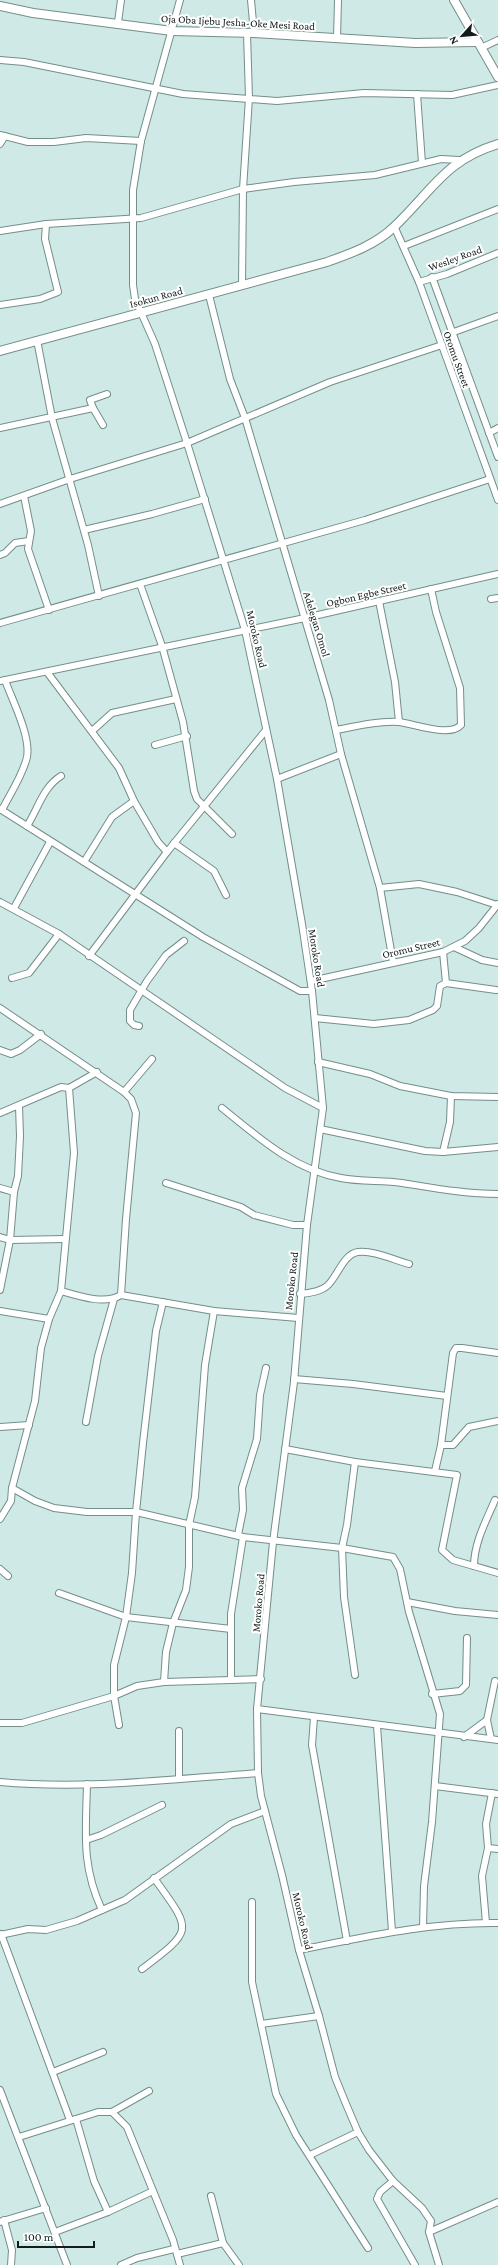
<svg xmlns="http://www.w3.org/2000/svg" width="498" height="2265" font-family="'Crimson Pro',serif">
<rect width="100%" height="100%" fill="#cfeae6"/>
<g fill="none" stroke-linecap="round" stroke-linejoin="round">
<g stroke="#748e8a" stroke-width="8">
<g id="minor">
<polyline points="180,0 141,141 133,190 133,285 135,299 155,344 187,443 245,630 277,779 302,924 312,991 323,1108 307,1225 294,1382 273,1542 257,1709 258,1773 261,1796 282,1875 299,1950 319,2016 335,2077 346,2104 358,2132 369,2150 393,2181 422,2208 431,2221 429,2232 439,2265"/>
<polyline points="251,0 254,33"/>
<polyline points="118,22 121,0"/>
<polyline points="337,38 338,0"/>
<polyline points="481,48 498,40"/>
<polyline points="0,60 24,62 183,94 277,101 364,93 452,95 498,85"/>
<polyline points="417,94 422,163"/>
<polyline points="0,135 28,142 54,142 86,138 141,141"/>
<polyline points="0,144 5,136"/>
<polyline points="394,226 419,282 498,500"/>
<polyline points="0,231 46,224 141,218 243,189 294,182 375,175 441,159 459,160"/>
<polyline points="404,246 498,209"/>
<polyline points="432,277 498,457"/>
<polyline points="419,282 447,274 498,253"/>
<polyline points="242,285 243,189 249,98 247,33"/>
<polyline points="209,295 230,379 245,418 329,700 341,754 380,888 393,962"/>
<polyline points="0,305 40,299 58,292 45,239 46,224"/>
<polyline points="451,333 498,316"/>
<polyline points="37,340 52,418 88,545 99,596"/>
<polyline points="93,408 90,400 107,394"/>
<polyline points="0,428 93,408 103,425"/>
<polyline points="489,433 498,428"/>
<polyline points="24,496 31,531 28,549 49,610"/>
<polyline points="0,504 70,479 187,443 330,382 442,345"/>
<polyline points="84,530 152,514 205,499"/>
<polyline points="0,555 5,553 15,543 29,541"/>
<polyline points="140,584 162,646 183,722 194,791 197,799 232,834"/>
<polyline points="491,599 498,598"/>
<polyline points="379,601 395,682 399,722"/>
<polyline points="0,623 365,520 490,479"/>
<polyline points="47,672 119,768 134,801 158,842 167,852"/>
<polyline points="0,681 305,618 498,574"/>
<path d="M337,730C357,726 378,721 398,722C413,723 449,738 461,725L460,688L436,612L431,589"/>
<polyline points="92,731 112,713 176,699"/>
<polyline points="155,745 187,736"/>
<polyline points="277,779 341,754"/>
<polyline points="0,809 203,937 300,991 312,991"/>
<path d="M2,810C10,794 23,775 27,757C31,736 12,700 5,680"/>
<path d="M27,826C38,809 43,787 61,776"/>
<polyline points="174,843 214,871 226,895"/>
<polyline points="84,862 112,817 134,801"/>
<polyline points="380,888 419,884 457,892 497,905"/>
<polyline points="0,902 59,934 285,1088 323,1108"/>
<polyline points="14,908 50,842"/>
<polyline points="454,947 482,960 498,963"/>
<polyline points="443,952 446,983 496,990"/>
<polyline points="89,956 167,852 266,730"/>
<polyline points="12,978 29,973 59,934"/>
<polyline points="311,981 443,952 465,941 479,928 498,904"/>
<polyline points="0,1008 124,1092 131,1099 136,1113 126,1219 121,1295"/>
<polyline points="315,1018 374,1024 409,1020 433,1010 437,1006 440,986 446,983"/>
<polyline points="139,1026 134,1025 130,1021 130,1010 147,981 166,955 184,941"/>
<polyline points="0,1050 11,1054 20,1050 41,1034"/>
<polyline points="318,1062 370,1074 400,1086 451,1096 498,1097"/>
<polyline points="124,1092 152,1059"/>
<path d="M222,1108C258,1137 294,1170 341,1178C361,1182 382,1180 402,1183C434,1188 465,1194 498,1194"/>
<polyline points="0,1113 61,1087 69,1088 97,1072"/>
<polyline points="320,1129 425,1151 443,1152 498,1147"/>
<polyline points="443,1152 450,1122 451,1096"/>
<polyline points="166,1183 241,1207 254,1215 293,1225 307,1225"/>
<polyline points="0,1188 14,1192"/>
<polyline points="0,1237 10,1240 65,1239"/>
<polyline points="0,1290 10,1240 14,1192 18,1176 20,1136 19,1106"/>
<path d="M61,1291C78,1296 105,1305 121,1295L214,1311L298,1318"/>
<path d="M300,1294C309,1293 320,1292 327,1286C337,1278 343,1254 358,1252C373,1250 394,1260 409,1264"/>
<polyline points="0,1311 49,1319"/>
<polyline points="294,1379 353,1384 447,1396"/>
<polyline points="86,1422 98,1356 114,1299"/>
<polyline points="0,1427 29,1425"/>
<polyline points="441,1445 453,1445 469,1427 498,1421"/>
<polyline points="285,1449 355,1462 457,1475 442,1550 453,1560 498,1573"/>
<polyline points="355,1462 347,1525 342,1548 344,1597 355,1675"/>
<polyline points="435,1471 441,1445 453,1353 456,1348 462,1348 498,1353"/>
<polyline points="12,1488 35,1501 54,1508 87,1512 136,1512 243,1537 342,1548 393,1557 400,1569 409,1612 440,1714 432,1822 424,1886 423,1927"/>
<polyline points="0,1519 11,1501 12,1488 35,1401 41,1348 49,1319 61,1291 74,1153 69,1088"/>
<polyline points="238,1535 243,1510 242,1488 257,1439 260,1395 266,1368"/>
<path d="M474,1566C474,1543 486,1521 495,1500"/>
<polyline points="0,1569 8,1576"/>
<polyline points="59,1593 126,1617 231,1629"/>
<polyline points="407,1602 455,1611 498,1615"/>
<polyline points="231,1680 231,1614 243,1537"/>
<polyline points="164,1682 166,1652 173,1623 186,1590 189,1567 189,1525 195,1497 205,1365 214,1311"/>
<polyline points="432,1694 460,1691 466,1685 467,1638"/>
<polyline points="257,1709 498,1740"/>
<polyline points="314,1717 312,1745 347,1941"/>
<polyline points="0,1723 22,1723 114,1696 137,1686 164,1682 261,1679"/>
<polyline points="119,1725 114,1696 114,1665 126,1617 132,1573 136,1512 143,1443 156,1331 163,1302"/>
<polyline points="377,1726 392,1931"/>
<polyline points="464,1737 487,1720"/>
<polyline points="491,1739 487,1720 495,1681"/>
<polyline points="179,1778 179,1731"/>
<path d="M0,1782C86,1790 173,1779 258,1773"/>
<path d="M87,1784C86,1832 81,1865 102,1910"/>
<polyline points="435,1786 498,1794"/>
<polyline points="86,1840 101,1835 162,1805"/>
<polyline points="488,1848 498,1849"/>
<polyline points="252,1902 252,1982 276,2094 296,2135 368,2248"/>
<polyline points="486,1923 482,1876 488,1848 486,1824 492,1793"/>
<polyline points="1,1934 70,2120"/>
<polyline points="0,1935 28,1929 46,1930 77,1921 125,1900 231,1824 265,1811"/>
<path d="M299,1950C365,1937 430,1922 498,1923"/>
<path d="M142,1969C195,1929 192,1931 154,1878"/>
<polyline points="261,2024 319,2016"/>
<polyline points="53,2072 103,2052"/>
<polyline points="0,2090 67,2265"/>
<polyline points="112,2112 127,2127 173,2240 180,2265"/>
<polyline points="76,2119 94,2181 108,2212"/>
<polyline points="19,2137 98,2112 112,2112 149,2091"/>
<polyline points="310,2155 358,2132"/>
<polyline points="393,2181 380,2192 377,2199 415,2265"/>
<polyline points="211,2196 223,2243 239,2265"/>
<polyline points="4,2220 12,2250 11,2265"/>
<polyline points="0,2222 46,2208"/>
<polyline points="55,2232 108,2212 153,2191"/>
<polyline points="429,2232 498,2202"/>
<polyline points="177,2254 223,2243"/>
<polyline points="121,2265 137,2258 174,2249"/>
</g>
</g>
<g stroke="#748e8a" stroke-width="10">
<g id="major">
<polyline points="454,0 498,77"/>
<polyline points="0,6 33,13 172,31 254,33 415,43 477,42"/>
<path d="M0,351L327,262C352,253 375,245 394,227C432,191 445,160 498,144"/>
</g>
</g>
<use href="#minor" stroke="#fff" stroke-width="6"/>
<use href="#major" stroke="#fff" stroke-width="8"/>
</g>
<g text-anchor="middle" stroke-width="4" stroke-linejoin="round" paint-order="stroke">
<g font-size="11" fill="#121c1a" stroke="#fff">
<text transform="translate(238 22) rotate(3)" y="4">Oja Oba Ijebu Jesha-Oke Mesi Road</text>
<text transform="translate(455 258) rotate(-20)" y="4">Wesley Road</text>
<text transform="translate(156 297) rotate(-15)" y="4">Isokun Road</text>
<text transform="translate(457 359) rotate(70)" y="4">Oromu Street</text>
<text transform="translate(366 594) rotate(-13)" y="4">Ogbon Egbe Street</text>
<text transform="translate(317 624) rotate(73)" y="4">Adelegan Omol</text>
<text transform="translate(257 639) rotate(77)" y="4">Moroko Road</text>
<text transform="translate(411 948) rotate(-13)" y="4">Oromu Street</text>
<text transform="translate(317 958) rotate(81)" y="4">Moroko Road</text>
<text transform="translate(291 1281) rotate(-84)" y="4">Moroko Road</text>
<text transform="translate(258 1603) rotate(-85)" y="4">Moroko Road</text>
<text transform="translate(303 1921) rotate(77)" y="4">Moroko Road</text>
</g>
</g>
<g transform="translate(462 36) rotate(243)" stroke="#ffffff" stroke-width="3" paint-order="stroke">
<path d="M0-3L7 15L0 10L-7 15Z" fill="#121c1a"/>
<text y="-6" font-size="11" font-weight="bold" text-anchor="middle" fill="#121c1a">N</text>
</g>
<path d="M18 2241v6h76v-6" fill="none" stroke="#121c1a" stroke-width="2"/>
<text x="24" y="2241" font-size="12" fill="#121c1a" stroke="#ffffff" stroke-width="3" paint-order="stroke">100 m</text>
</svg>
